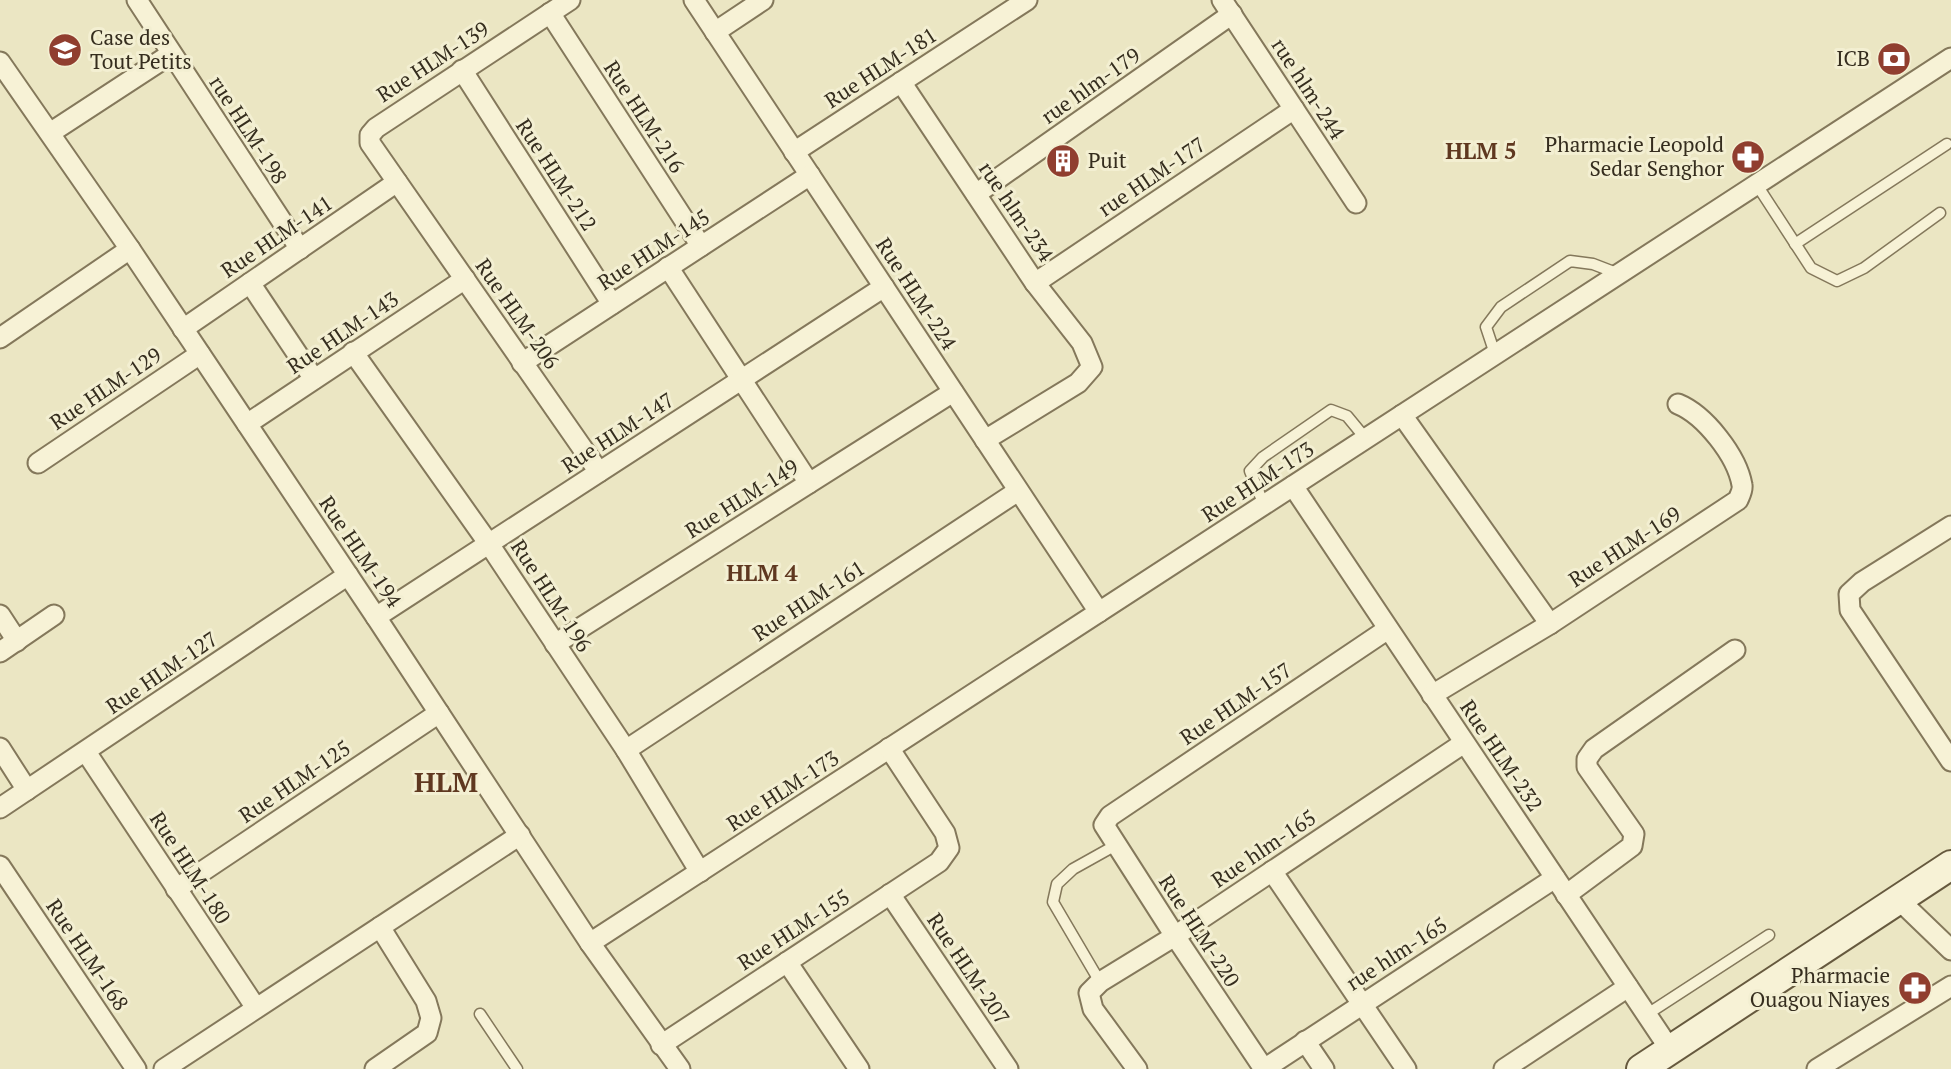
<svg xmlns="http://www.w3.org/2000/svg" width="1951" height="1069" font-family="'PT Serif',serif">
<rect width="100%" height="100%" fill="#ebe6c3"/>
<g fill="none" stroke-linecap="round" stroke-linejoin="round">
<g stroke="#84785b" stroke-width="13">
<g id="lane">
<polyline points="1757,185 1811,268 1837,281 1864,268 1940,213"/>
<polyline points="1795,244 1947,144"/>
<polyline points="1495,354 1486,327 1501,307 1570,261 1593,264 1619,274"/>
<polyline points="1264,505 1250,471 1263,457 1331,410 1347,416 1366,439"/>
<polyline points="1100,982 1053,902 1057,884 1073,869 1116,845"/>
<polyline points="480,1014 517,1069"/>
<polyline points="1646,1015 1769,935"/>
</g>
</g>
<g stroke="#84785b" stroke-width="23">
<g id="street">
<polyline points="137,0 300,249"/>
<polyline points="570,0 376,128 370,135 370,143 599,472"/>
<polyline points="694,0 1099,612"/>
<polyline points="1222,0 1356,203"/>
<polyline points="550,13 701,246"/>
<polyline points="715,32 763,0"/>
<polyline points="0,62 130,249 376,617 590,943 680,1069"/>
<polyline points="462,70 612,304"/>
<polyline points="901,82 1035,283 1082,343 1092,367 1078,383 985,440"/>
<polyline points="50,133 171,54"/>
<polyline points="794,152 1027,0"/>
<polyline points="976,194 1232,14"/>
<polyline points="668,267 809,483"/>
<polyline points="250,283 314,379"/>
<polyline points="1035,283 1294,109"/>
<polyline points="183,329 397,182"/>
<polyline points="0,338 130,249"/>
<polyline points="353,352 489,544 626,750 700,872"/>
<polyline points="522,363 810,175"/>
<polyline points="1402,415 1550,624"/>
<polyline points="247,424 465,279"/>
<polyline points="38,463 200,354"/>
<polyline points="1293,486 1671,1051"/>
<polyline points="1951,526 1862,582 1849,594 1850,610 1951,761"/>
<polyline points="0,615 17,641"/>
<polyline points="376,617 884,287"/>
<polyline points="555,644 953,392"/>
<polyline points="0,652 54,615"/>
<path d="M1432,695L1550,624L1738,500C1740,495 1743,490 1742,485C1737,456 1705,415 1678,404"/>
<polyline points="0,748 27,790"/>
<polyline points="626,750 1018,491"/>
<polyline points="86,752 256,1008"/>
<polyline points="0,808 348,575"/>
<polyline points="0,866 136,1069"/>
<polyline points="1272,871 1406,1069"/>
<polyline points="176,889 439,713"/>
<polyline points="890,894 1008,1069"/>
<polyline points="1566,895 1632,846 1634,834 1587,767 1587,759 1594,749 1735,650"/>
<polyline points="1898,899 1951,950"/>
<polyline points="590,943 1951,58"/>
<polyline points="787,962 859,1069"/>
<polyline points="1305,1041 1324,1069"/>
<polyline points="661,1045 939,862 949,848 945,833 889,748"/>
<polyline points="164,1069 520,835"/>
<polyline points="375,1069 427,1033 431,1018 426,1001 380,927"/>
<polyline points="1137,1069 1093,1009 1089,993 1100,982 1175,936 1464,743"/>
<polyline points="1264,1069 1175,936 1104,825 1110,816 1388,629"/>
<polyline points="1264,1069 1555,878"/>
<polyline points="1504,1069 1628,987"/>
<polyline points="1817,1069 1951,986"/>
</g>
</g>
<g stroke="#66593e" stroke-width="32">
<polyline id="secondary" points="1641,1069 1951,865"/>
</g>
<use href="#lane" stroke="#f7f2d6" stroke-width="10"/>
<use href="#street" stroke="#f7f2d6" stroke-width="19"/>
<use href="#secondary" stroke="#f7f2d6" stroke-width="28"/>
</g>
<defs>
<g id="school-disc" transform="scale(1.75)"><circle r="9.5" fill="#903e2f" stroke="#f3efd2"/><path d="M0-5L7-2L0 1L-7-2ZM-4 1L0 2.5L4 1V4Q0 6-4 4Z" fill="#fff"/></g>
<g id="bank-disc" transform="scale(1.75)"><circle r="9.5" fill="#903e2f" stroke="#f3efd2"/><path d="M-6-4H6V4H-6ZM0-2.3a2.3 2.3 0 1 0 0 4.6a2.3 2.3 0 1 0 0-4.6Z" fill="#fff"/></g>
<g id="pharmacy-disc" transform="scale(1.75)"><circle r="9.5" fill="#903e2f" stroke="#f3efd2"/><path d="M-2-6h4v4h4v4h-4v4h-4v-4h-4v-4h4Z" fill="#fff"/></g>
<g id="building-disc" transform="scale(1.75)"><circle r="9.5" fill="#903e2f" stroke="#f3efd2"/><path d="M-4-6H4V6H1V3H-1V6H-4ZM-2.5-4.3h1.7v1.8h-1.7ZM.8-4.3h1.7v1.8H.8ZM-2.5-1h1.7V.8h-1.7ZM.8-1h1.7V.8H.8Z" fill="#fff"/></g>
</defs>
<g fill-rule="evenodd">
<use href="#school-disc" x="65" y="50"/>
<use href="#bank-disc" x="1894" y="59"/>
<use href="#pharmacy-disc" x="1748" y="157"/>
<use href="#building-disc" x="1063" y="161"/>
<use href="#pharmacy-disc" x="1915" y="988"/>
</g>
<g text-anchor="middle" stroke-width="6" stroke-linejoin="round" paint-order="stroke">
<g font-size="21" fill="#352d1e" stroke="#f3efd2" text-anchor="end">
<text x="90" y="45" text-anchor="start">Case des<tspan x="90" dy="24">Tout Petits</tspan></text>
<text x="1870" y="66">ICB</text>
<text x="1724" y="152">Pharmacie Leopold<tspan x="1724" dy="24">Sedar Senghor</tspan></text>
<text x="1088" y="168" text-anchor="start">Puit</text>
<text x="1890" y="983">Pharmacie<tspan x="1890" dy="24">Ouagou Niayes</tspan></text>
</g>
<g font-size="21" fill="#352d1e" stroke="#f3efd2">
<text transform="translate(433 62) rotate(-33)" y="7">Rue HLM-139</text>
<text transform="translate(881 68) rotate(-33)" y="7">Rue HLM-181</text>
<text transform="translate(1091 86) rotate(-35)" y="7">rue hlm-179</text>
<text transform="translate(1308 89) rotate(57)" y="7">rue hlm-244</text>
<text transform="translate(644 117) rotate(57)" y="7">Rue HLM-216</text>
<text transform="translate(248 130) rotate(57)" y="7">rue HLM-198</text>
<text transform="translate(556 175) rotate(57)" y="7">Rue HLM-212</text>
<text transform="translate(1152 177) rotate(-34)" y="7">rue HLM-177</text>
<text transform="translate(1016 212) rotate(56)" y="7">rue hlm-234</text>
<text transform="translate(277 237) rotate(-34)" y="7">Rue HLM-141</text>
<text transform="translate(654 250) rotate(-33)" y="7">Rue HLM-145</text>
<text transform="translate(916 294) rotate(57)" y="7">Rue HLM-224</text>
<text transform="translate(517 314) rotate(55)" y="7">Rue HLM-206</text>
<text transform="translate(343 333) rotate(-34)" y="7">Rue HLM-143</text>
<text transform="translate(106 389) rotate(-34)" y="7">Rue HLM-129</text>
<text transform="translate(618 433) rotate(-33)" y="7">Rue HLM-147</text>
<text transform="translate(1258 482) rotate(-33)" y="7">Rue HLM-173</text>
<text transform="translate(742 499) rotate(-32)" y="7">Rue HLM-149</text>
<text transform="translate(1625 547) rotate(-33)" y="7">Rue HLM-169</text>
<text transform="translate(360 552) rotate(56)" y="7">Rue HLM-194</text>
<text transform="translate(551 596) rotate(57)" y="7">Rue HLM-196</text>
<text transform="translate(809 601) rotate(-33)" y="7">Rue HLM-161</text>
<text transform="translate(162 673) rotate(-34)" y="7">Rue HLM-127</text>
<text transform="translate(1236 704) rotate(-34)" y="7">Rue HLM-157</text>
<text transform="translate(1501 756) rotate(56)" y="7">Rue HLM-232</text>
<text transform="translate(295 782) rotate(-34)" y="7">Rue HLM-125</text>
<text transform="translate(783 791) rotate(-33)" y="7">Rue HLM-173</text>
<text transform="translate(1264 849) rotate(-34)" y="7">Rue hlm-165</text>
<text transform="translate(190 868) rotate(57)" y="7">Rue HLM-180</text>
<text transform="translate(794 930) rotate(-33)" y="7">Rue HLM-155</text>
<text transform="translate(1199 931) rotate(57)" y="7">Rue HLM-220</text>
<text transform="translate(1397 954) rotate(-33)" y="7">rue hlm-165</text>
<text transform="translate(87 955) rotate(56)" y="7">Rue HLM-168</text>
<text transform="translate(968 969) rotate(56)" y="7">Rue HLM-207</text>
</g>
<g font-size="23" font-weight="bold" fill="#5f3820" stroke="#f3efd2">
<text x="1481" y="159">HLM 5</text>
<text x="762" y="581">HLM 4</text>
</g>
<g font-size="28" font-weight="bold" fill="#5f3820" stroke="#f3efd2">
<text x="446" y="792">HLM</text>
</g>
</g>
</svg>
